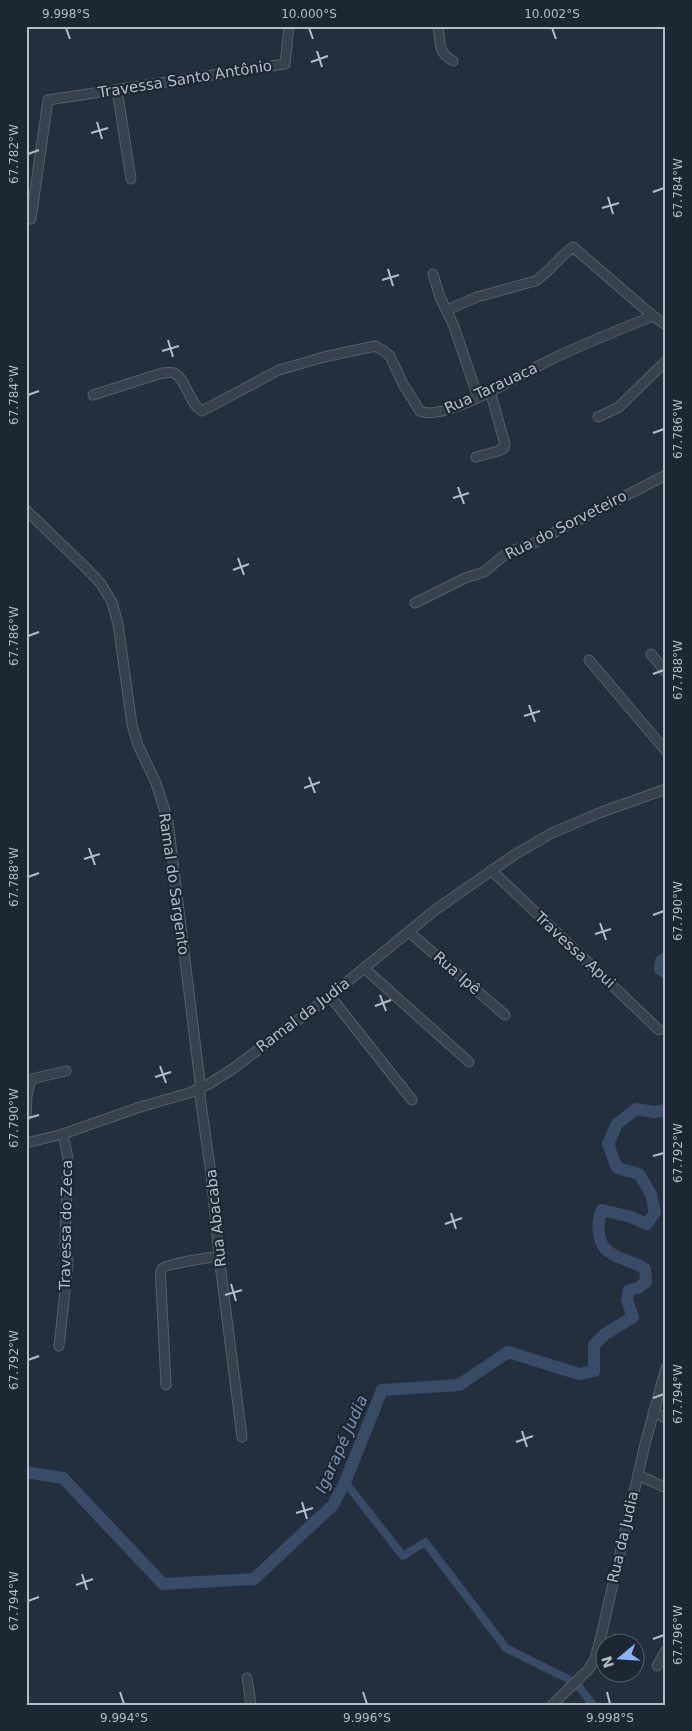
<svg xmlns="http://www.w3.org/2000/svg" width="692" height="1731" font-family="'DejaVu Sans',sans-serif">
<rect width="100%" height="100%" fill="#242f3e"/>
<g fill="none" stroke-linecap="round" stroke-linejoin="round">
<polyline stroke="#394c67" stroke-width="8" points="345,1482 403,1556 425,1542 506,1648 576,1683 593,1705"/>
<g stroke="#394c67" stroke-width="12">
<polyline points="666,958 661,961 660,969 666,973"/>
<path d="M26,1472L63,1478L163,1584L254,1579L333,1505L345,1482L382,1390L459,1385L508,1352L579,1374L594,1371V1345L605,1334L633,1317L627,1300L629,1290L638,1288L646,1282L645,1269C628,1257 601,1259 599,1233C598,1224 598,1219 602,1210L631,1217L647,1224L655,1212L651,1194L639,1174L617,1168L608,1144L617,1124L636,1109L654,1112L666,1110"/>
</g>
<g stroke="#565f6c" stroke-width="11">
<g id="minor">
<path d="M438,26C441,43 437,52 453,61"/>
<polyline points="117,90 131,179"/>
<polyline points="31,219 48,100 285,64 289,26"/>
<polyline points="433,274 440,297 453,324 478,397"/>
<path d="M447,310L477,297L535,281C550,272 559,257 573,247L653,316L666,325"/>
<path d="M93,395L162,373C166,373 171,372 174,373C187,379 188,403 202,411L279,370L324,357L375,346L384,351L390,356L403,384L420,411C444,423 525,372 550,360C583,344 618,330 653,316"/>
<polyline points="598,417 619,407 666,361"/>
<polyline points="476,457 498,451 504,448 505,444 490,391"/>
<polyline points="26,510 87,569 101,584 112,602 118,624 132,725 138,745 156,783 168,821 200,1082 199,1089 211,1174 219,1256 242,1437"/>
<polyline points="415,603 465,578 484,572 508,552 530,545 666,475"/>
<polyline points="651,654 666,672"/>
<polyline points="589,660 666,751"/>
<polyline points="491,870 659,1030"/>
<polyline points="409,932 505,1015"/>
<polyline points="364,968 469,1062"/>
<polyline points="330,996 412,1100"/>
<polyline points="26,1116 27,1095 31,1079 66,1071"/>
<polyline points="26,1143 63,1134 140,1107 189,1093 209,1084 231,1070 330,996 435,910 514,855 552,833 599,813 666,789"/>
<polyline points="59,1346 68,1263 65,1244 68,1158 63,1134"/>
<path d="M166,1385L161,1285C161,1280 159,1273 162,1269C166,1263 210,1258 219,1256"/>
<polyline points="653,1412 666,1418"/>
<polyline points="638,1475 666,1488"/>
<polyline points="657,1666 666,1650"/>
<polyline points="247,1678 251,1705"/>
<polyline points="552,1705 588,1670 595,1659 602,1632 645,1444 666,1368"/>
</g>
</g>
<use href="#minor" stroke="#38414e" stroke-width="9"/>
</g>
<path fill="none" stroke="#b4bcc9" stroke-width="2" d="M66,28L70,39M309,28L313,39M552,28L556,39M317,51L322,67M311,62L328,56M97,122L102,139M91,133L108,128M28,154L39,150M653,192L664,188M608,197L613,214M602,208L619,203M388,269L393,286M382,280L399,275M168,340L173,357M162,351L179,346M28,395L39,391M653,433L664,429M458,487L464,504M453,498L469,493M238,558L244,575M233,570L249,564M28,636L39,632M653,674L664,670M529,705L535,722M524,716L540,711M309,777L315,793M304,788L320,782M89,848L95,865M84,859L100,854M28,877L39,873M653,915L664,911M600,923L606,940M595,934L611,929M380,995L386,1011M375,1006L391,1000M160,1066L166,1083M155,1077L171,1072M28,1118L39,1115M653,1156L664,1153M451,1213L456,1229M445,1224L462,1218M231,1284L236,1301M225,1295L242,1290M28,1360L39,1356M653,1398L664,1394M522,1431L527,1447M516,1442L533,1436M302,1502L307,1519M296,1513L313,1508M82,1574L87,1590M76,1585L93,1579M28,1601L39,1597M653,1639L664,1635M120,1692L124,1704M363,1692L367,1704M607,1692L610,1704"/>
<g text-anchor="middle" stroke-width="4.5" stroke-linejoin="round" paint-order="stroke">
<g font-size="15" fill="#b4bcc9" stroke="#1d2633">
<text transform="translate(185 79) rotate(-9)" y="5">Travessa Santo Antônio</text>
<text transform="translate(491 388) rotate(-25)" y="5">Rua Tarauaca</text>
<text transform="translate(566 525) rotate(-27)" y="5">Rua do Sorveteiro</text>
<text transform="translate(174 884) rotate(82)" y="5">Ramal do Sargento</text>
<text transform="translate(575 950) rotate(43)" y="5">Travessa Apui</text>
<text transform="translate(457 973) rotate(41)" y="5">Rua Ipê</text>
<text transform="translate(303 1015) rotate(-37)" y="5">Ramal da Judia</text>
<text transform="translate(216 1218) rotate(-96)" y="5">Rua Abacaba</text>
<text transform="translate(66 1225) rotate(-89)" y="5">Travessa do Zeca</text>
<text transform="translate(623 1537) rotate(-77)" y="5">Rua da Judia</text>
</g>
<g font-size="16" font-style="italic" fill="#7c92b1" stroke="#1d2633">
<text transform="translate(341 1444) rotate(-66)" y="6">Igarapé Judia</text>
</g>
</g>
<rect width="692" height="1731" fill="none" stroke="#1d2633" stroke-width="55"/>
<g transform="translate(620 1658) rotate(252)"><circle r="24" fill="#1d2633" stroke="#59626f"/>
<path d="M0-4L9 19L0 12L-9 19Z" fill="#8ab4f8"/>
<text y="-8" font-size="14" font-weight="bold" text-anchor="middle" fill="#b4bcc9">N</text>
</g>
<rect x="28" y="28" width="636" height="1676" fill="none" stroke="#b4bcc9" stroke-width="2"/>
<g font-size="12" text-anchor="middle" fill="#b4bcc9">
<text x="66" y="18">9.998°S</text>
<text x="309" y="18">10.000°S</text>
<text x="552" y="18">10.002°S</text>
<text transform="translate(14 154) rotate(-90)" y="4">67.782°W</text>
<text transform="translate(678 188) rotate(-90)" y="4">67.784°W</text>
<text transform="translate(14 395) rotate(-90)" y="4">67.784°W</text>
<text transform="translate(678 429) rotate(-90)" y="4">67.786°W</text>
<text transform="translate(14 636) rotate(-90)" y="4">67.786°W</text>
<text transform="translate(678 670) rotate(-90)" y="4">67.788°W</text>
<text transform="translate(14 877) rotate(-90)" y="4">67.788°W</text>
<text transform="translate(678 911) rotate(-90)" y="4">67.790°W</text>
<text transform="translate(14 1118) rotate(-90)" y="4">67.790°W</text>
<text transform="translate(678 1153) rotate(-90)" y="4">67.792°W</text>
<text transform="translate(14 1360) rotate(-90)" y="4">67.792°W</text>
<text transform="translate(678 1394) rotate(-90)" y="4">67.794°W</text>
<text transform="translate(14 1601) rotate(-90)" y="4">67.794°W</text>
<text transform="translate(678 1635) rotate(-90)" y="4">67.796°W</text>
<text x="124" y="1722">9.994°S</text>
<text x="367" y="1722">9.996°S</text>
<text x="610" y="1722">9.998°S</text>
</g>
</svg>
